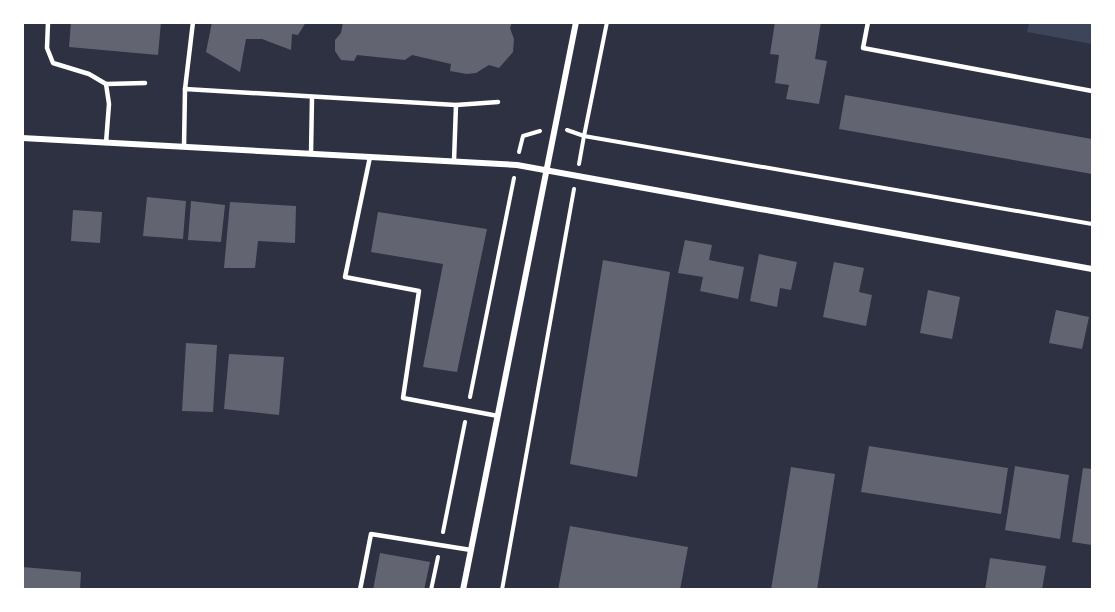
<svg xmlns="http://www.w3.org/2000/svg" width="1115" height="612" font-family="Overpass,sans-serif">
<rect width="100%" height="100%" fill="#2d3142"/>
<polygon fill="#3c4559" points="1029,23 1092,23 1092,44 1027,32"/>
<g fill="#626471">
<polygon points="71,22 161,22 158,55 69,47"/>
<polygon points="212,22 306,22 298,35 292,34 291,50 262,39 246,39 240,72 206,52"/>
<polygon points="343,22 512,22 510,28 514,39 513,52 499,68 489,65 476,73 467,74 450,71 451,64 412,55 405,60 357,55 354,61 341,60 335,51 335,40 341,33"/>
<polygon points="775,22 821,22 815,59 827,61 819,104 786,99 789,85 775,83 779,55 770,54"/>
<polygon points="845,95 1092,139 1092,174 839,129"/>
<polygon points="147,197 186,201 183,239 143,236"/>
<polygon points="191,201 225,205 221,242 188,240"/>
<polygon points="230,202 296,206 295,243 258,241 255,268 224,268"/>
<polygon points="73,210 102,212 100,243 71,241"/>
<polygon points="378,212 487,229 457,372 423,367 443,264 371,252"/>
<polygon points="685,240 712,245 709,260 744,267 738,299 700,291 703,277 678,273"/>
<polygon points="759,254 797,262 791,290 780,288 777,307 750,301"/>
<polygon points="603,260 670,272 637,477 570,464"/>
<polygon points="834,262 864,268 859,292 872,295 866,326 823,317"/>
<polygon points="928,290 960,297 952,339 920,333"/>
<polygon points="1056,310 1089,317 1082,349 1049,343"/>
<polygon points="186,343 217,345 213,412 182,411"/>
<polygon points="229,354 284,357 279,415 224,409"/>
<polygon points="869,446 1008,468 1001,514 861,492"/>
<polygon points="1015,466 1069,475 1060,539 1005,530"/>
<polygon points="791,467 835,474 817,590 771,590"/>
<polygon points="1083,468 1092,469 1092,545 1072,542"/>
<polygon points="570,526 688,547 680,590 558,590"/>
<polygon points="380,553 430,562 424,590 373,590"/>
<polygon points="990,558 1046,566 1042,590 985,590"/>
<polygon points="22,567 81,572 80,590 22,590"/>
</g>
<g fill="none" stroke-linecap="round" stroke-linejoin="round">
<g stroke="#fff" stroke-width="4">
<polyline points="607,22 584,136 1092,224"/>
<polyline points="567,130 584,136 579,164"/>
<polyline points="519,152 523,136 540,131"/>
<polyline points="470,397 514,178"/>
<polyline points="443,532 465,422"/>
<polyline points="431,590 438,557"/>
<polyline points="502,590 574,189"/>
</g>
<g stroke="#fff" stroke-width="4.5">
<polyline points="48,22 47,48 53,63 89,74 106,84 109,104 106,143"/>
<polyline points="868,22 863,48 1092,91"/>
<polyline points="106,84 145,83"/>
<polyline points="185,89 456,105 454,161"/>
<polyline points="456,105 498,102"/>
<polyline points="184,147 185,89 193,22"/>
<polyline points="311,154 312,97"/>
<polyline points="370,157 345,277 419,291 403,398 498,416"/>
<polyline points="360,590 371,534 471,550"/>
</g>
<g stroke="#fff" stroke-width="6">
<polyline points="22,138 517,165 1092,269"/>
<polyline points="463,590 576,22"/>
</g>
</g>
<rect width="1115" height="612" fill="none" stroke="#ffffff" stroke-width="48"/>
</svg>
